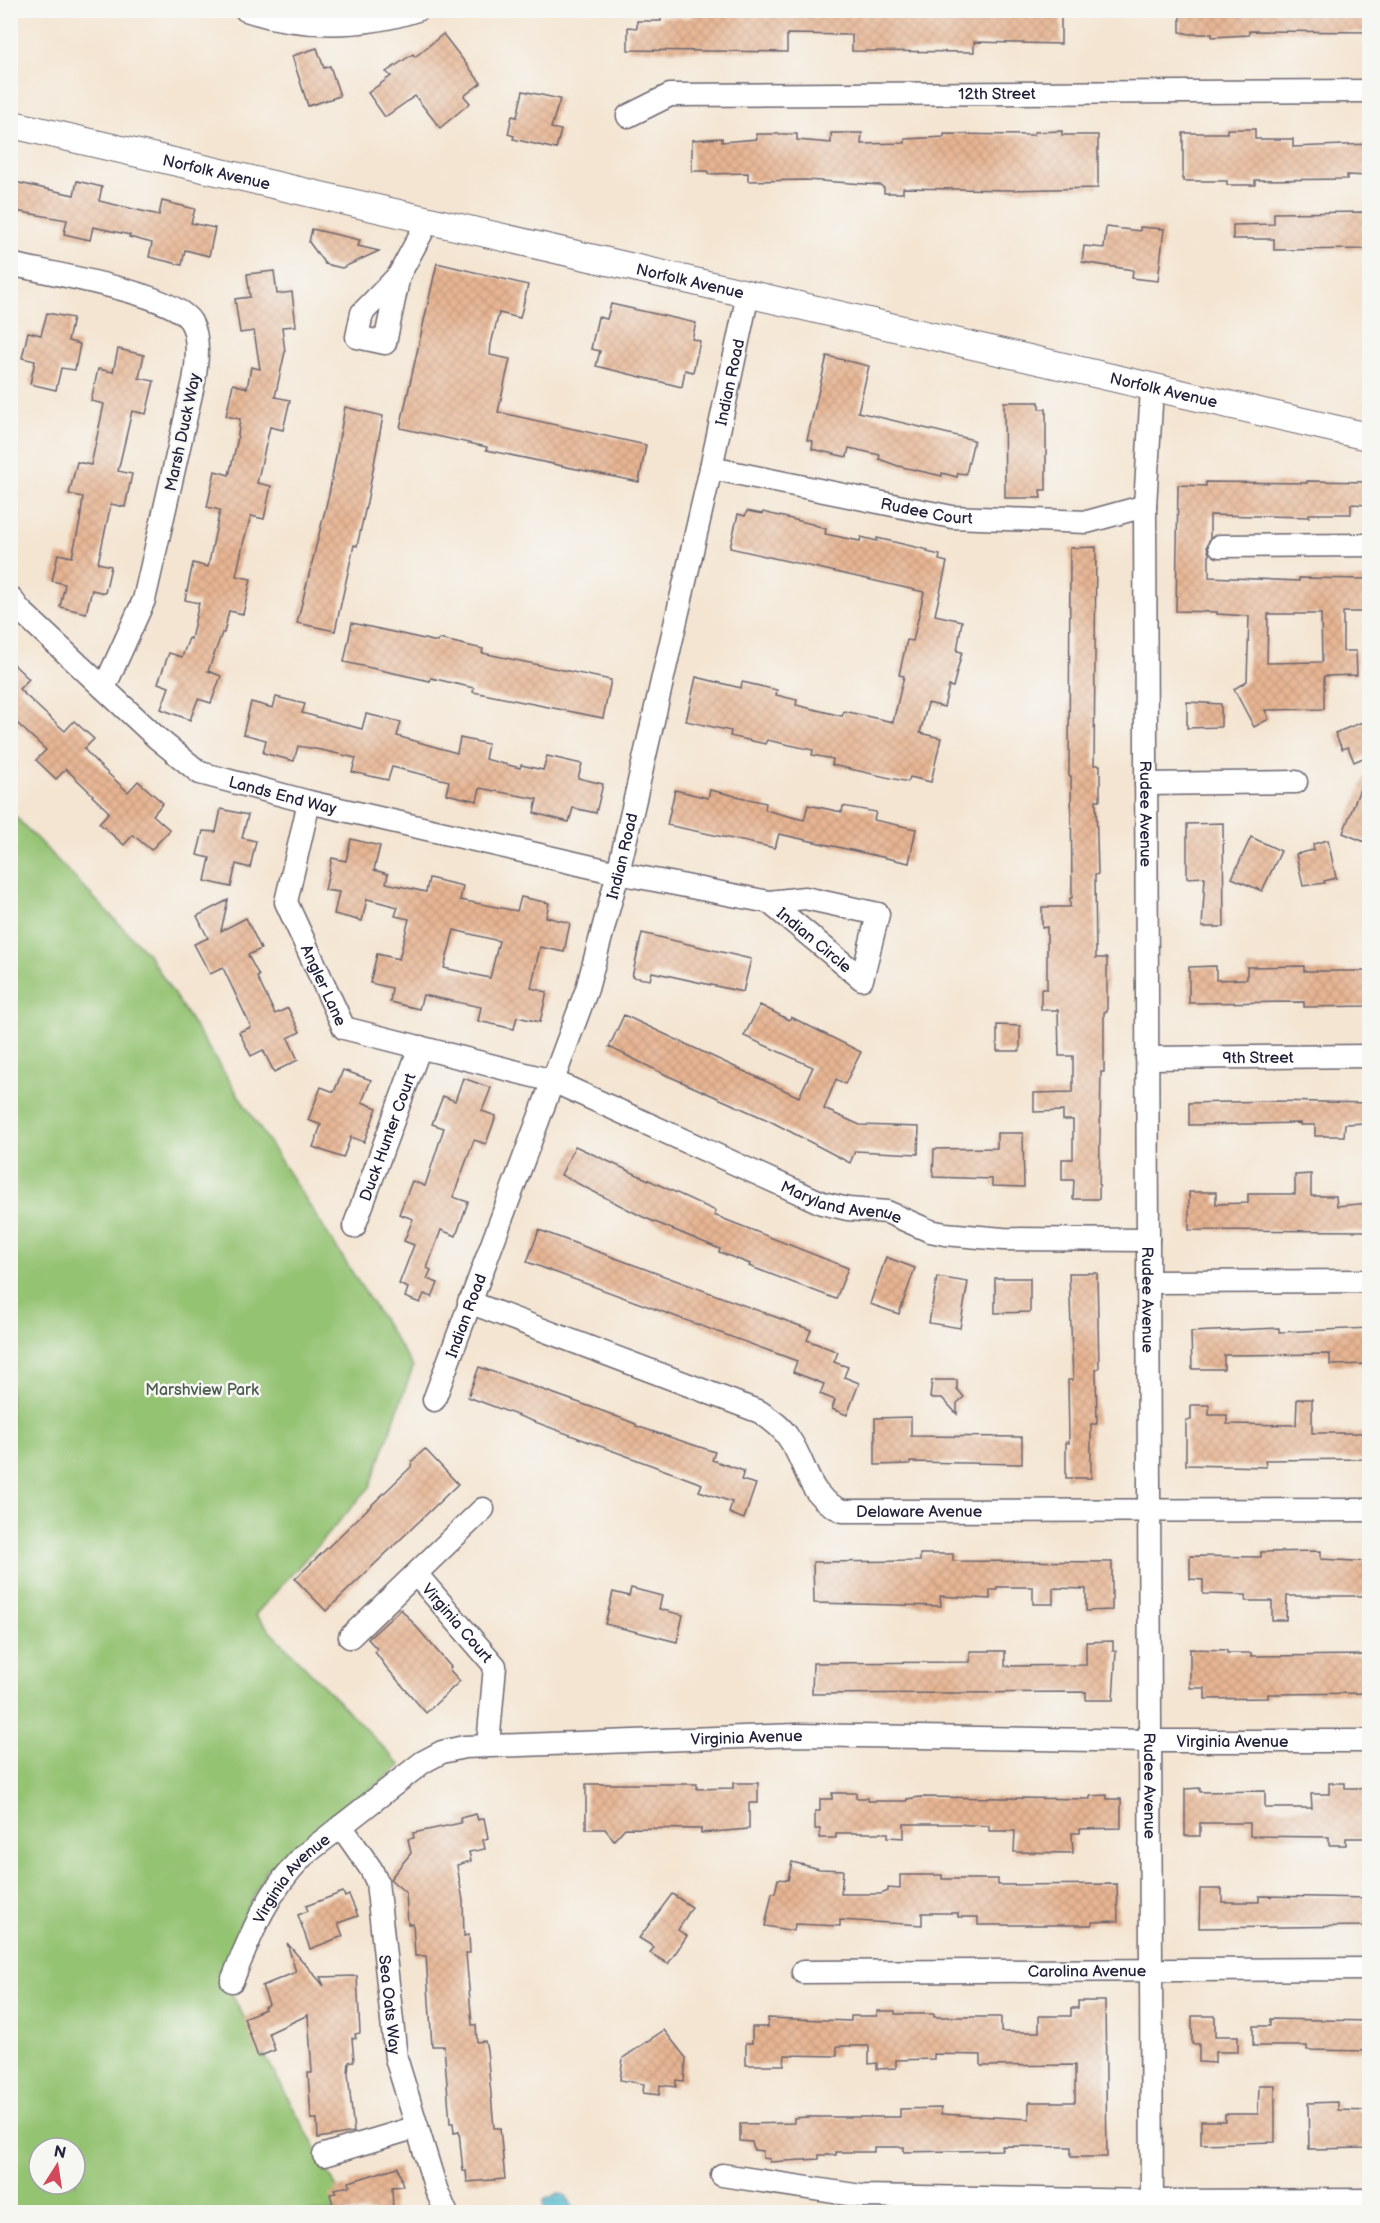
<svg xmlns="http://www.w3.org/2000/svg" width="1380" height="2223" font-family="'Balsamiq Sans',sans-serif">
<defs>
<pattern id="water-rules" width="6" height="5" patternUnits="userSpaceOnUse" patternTransform="scale(1.5)"><rect width="6" height="5" fill="#55bbd2"/><path d="M0 2.5h6" fill="none" stroke="#4698ac"/></pattern>
<pattern id="building-cross-hatch" width="8" height="8" patternUnits="userSpaceOnUse" patternTransform="scale(1.5)"><rect width="8" height="8" fill="#e7b593"/><path d="M0 0l8 8M0 8l8-8" fill="none" stroke="#c69b80"/></pattern>
</defs>
<rect width="100%" height="100%" fill="#f6f6f2"/>
<filter id="ink" filterUnits="userSpaceOnUse"><feTurbulence type="fractalNoise" baseFrequency=".0167" numOctaves="2"/><feDisplacementMap in="SourceGraphic" scale="12" xChannelSelector="R" yChannelSelector="G"/><feConvolveMatrix kernelMatrix="1 2 1 2 8 2 1 2 1" color-interpolation-filters="sRGB"/></filter>
<filter id="wash" filterUnits="userSpaceOnUse"><feTurbulence type="fractalNoise" baseFrequency=".008" numOctaves="4" result="noise"/><feDisplacementMap in="SourceGraphic" scale="24" xChannelSelector="R" yChannelSelector="G"/><feGaussianBlur stdDeviation="1.35" result="paint"/><feColorMatrix in="noise" values="0 0 0 0 0 0 0 0 0 0 0 0 0 0 0 0 0 1.4 0 .05"/><feComposite in="paint" operator="in"/></filter>
<g filter="url(#wash)">
<rect width="100%" height="100%" fill="#f4e5d2"/>
<path fill="#94c372" stroke="#5b7256" stroke-width="1.5" fill-rule="evenodd" d="M10,811L148,954L413,1367L370,1487L255,1615L401,1766L266,1870L219,1971L350,2212H11ZM39,2148H75V2184H39Z"/>
<polygon fill="url(#water-rules)" stroke="#3c6e86" stroke-width="1.5" points="559,2193 566,2196 577,2212 548,2212 544,2207 544,2200"/>
<g id="blocks">
<g fill="url(#building-cross-hatch)" fill-rule="evenodd">
<polygon points="691,10 1056,10 1061,13 1061,44 974,42 974,52 852,51 852,35 787,34 787,52 628,50 628,27 637,28 637,21 661,21 661,17 692,18"/>
<polygon points="1180,10 1370,10 1370,32 1249,31 1249,35 1212,37 1212,34 1190,34 1180,32"/>
<polygon points="443,34 481,83 464,96 470,103 440,128 415,96 385,117 368,93 391,76 386,72 413,54 415,57"/>
<polygon points="317,48 324,68 330,66 340,96 308,106 292,56"/>
<polygon points="523,91 560,99 551,128 561,130 556,149 513,139 514,136 508,134 512,116 517,117"/>
<polygon points="1227,129 1255,129 1255,139 1293,139 1293,147 1370,144 1370,176 1347,175 1347,179 1255,180 1255,185 1227,185 1227,181 1183,181 1183,133 1227,133"/>
<polygon points="1062,131 1062,135 1098,135 1098,188 1009,190 903,188 903,193 884,193 884,188 880,185 806,180 748,181 748,173 708,174 708,171 692,171 692,140 722,138 722,142 757,139 756,134 797,134 797,140 831,143 831,133 862,133 861,144 905,143 905,139 944,137 944,134 1034,135 1034,132"/>
<polygon points="10,181 74,195 77,181 102,187 99,201 159,215 162,201 195,209 191,223 215,228 209,256 185,250 182,265 149,257 152,243 129,237 130,235 93,227 90,240 64,234 67,220 10,210"/>
<polygon points="1370,212 1370,249 1274,250 1274,239 1233,239 1233,225 1274,224 1274,213"/>
<polygon points="1106,227 1140,231 1140,227 1164,229 1158,281 1132,278 1133,270 1082,262 1084,246 1104,248"/>
<polygon points="312,229 360,240 358,246 379,251 342,268 325,264 309,242"/>
<polygon points="437,263 528,285 520,318 499,313 491,344 490,355 510,359 498,412 646,445 639,482 486,450 487,447 400,428"/>
<polygon points="274,271 277,294 292,292 296,326 282,327 285,352 275,397 290,400 283,430 270,427 257,483 271,486 264,519 251,516 244,540 236,576 251,579 243,614 229,611 224,633 222,633 208,671 221,676 211,703 198,699 190,720 161,709 169,687 158,683 169,653 182,657 189,638 191,639 199,603 185,600 193,563 208,567 220,510 207,507 215,471 229,475 237,442 240,419 226,416 233,384 247,388 251,367 260,369 254,331 240,333 235,299 250,297 247,274"/>
<polygon points="611,304 696,323 692,339 700,341 693,372 685,370 682,387 596,366 600,351 591,349 598,317 607,319"/>
<polygon points="47,313 73,318 68,341 80,344 75,370 61,368 56,390 30,384 35,361 22,358 28,332 41,335"/>
<polygon points="118,349 144,355 139,378 154,381 146,414 132,411 118,471 132,474 125,507 111,504 98,563 111,566 105,593 92,590 86,613 60,607 65,584 52,581 58,554 72,557 80,521 83,497 69,494 77,462 91,465 104,404 91,401 98,369 113,372"/>
<polygon points="827,356 869,366 858,412 974,440 966,474 958,473 957,477 942,473 942,476 898,466 879,459 880,455 849,448 847,457 812,449 813,441 807,440"/>
<polygon points="1004,402 1039,402 1039,409 1046,409 1046,490 1040,490 1041,498 1005,498"/>
<polygon points="345,407 383,416 367,502 357,546 354,545 335,631 297,623 329,494"/>
<path d="M1307,481L1370,482V505L1351,504V514H1309V517L1210,515V538L1207,546L1209,554V577L1299,581V578L1370,579V612H1343V651H1356L1357,675L1324,676V709L1265,710L1269,719L1254,727L1234,689L1247,681L1249,616L1217,614V612L1176,611L1178,485L1206,486V482L1307,483ZM1268,614H1321L1322,662L1267,663Z"/>
<polygon points="747,511 762,514 763,512 812,524 826,529 825,534 860,541 861,537 877,541 877,538 928,550 927,552 940,555 939,560 947,562 935,615 962,621 957,651 962,652 953,687 949,686 944,707 928,703 920,733 941,738 931,782 910,777 908,782 832,765 833,759 812,755 813,750 767,740 765,744 730,736 731,731 686,721 696,677 741,688 742,682 777,690 776,695 797,700 796,705 842,716 844,711 893,722 904,676 899,675 907,640 913,641 924,592 730,548 738,514 745,516"/>
<polygon points="1096,547 1094,765 1100,765 1100,800 1096,800 1098,874 1095,875 1096,958 1107,958 1107,1012 1104,1012 1104,1072 1101,1072 1099,1199 1073,1199 1074,1180 1062,1180 1062,1159 1073,1159 1073,1120 1063,1120 1063,1111 1034,1112 1034,1093 1073,1092 1073,1056 1059,1056 1058,1010 1041,1010 1041,989 1047,989 1047,927 1042,928 1042,907 1070,907 1070,898 1072,898 1071,776 1069,776 1070,548"/>
<polygon points="352,623 438,642 439,639 483,649 482,653 611,680 603,718 473,692 474,688 431,678 430,681 344,662"/>
<polygon points="10,661 29,679 19,689 47,715 65,731 74,721 94,739 84,749 100,766 128,792 138,781 163,803 153,815 170,830 151,850 133,835 124,845 99,823 109,812 92,796 93,795 66,769 56,779 36,760 46,750 18,724 10,732"/>
<polygon points="276,697 305,704 302,713 362,729 366,714 401,722 397,736 457,753 460,738 488,744 485,759 520,768 521,765 543,770 547,756 582,764 578,778 603,784 596,813 573,808 569,822 534,813 537,799 480,788 477,801 446,794 449,781 392,767 388,780 352,772 356,758 321,750 298,746 294,761 263,753 266,740 243,734 251,702 273,708"/>
<polygon points="1187,702 1221,704 1221,727 1187,728"/>
<polygon points="1370,719 1370,755 1354,762 1348,747 1342,749 1335,733"/>
<polygon points="1368,768 1370,831 1365,842 1343,833"/>
<polygon points="675,790 708,798 710,790 766,803 765,810 804,820 808,805 842,812 843,806 876,812 874,820 916,829 909,863 779,834 775,848 667,825"/>
<polygon points="221,809 248,815 242,838 256,841 250,868 236,864 231,887 205,881 210,858 197,855 203,831 216,832"/>
<polygon points="1223,823 1224,927 1202,927 1205,877 1187,878 1187,824"/>
<polygon points="1251,837 1281,851 1262,891 1232,878"/>
<path d="M351,839L380,846L374,870L388,874L386,883L426,892L429,878L463,886L460,900L517,911L521,897L549,903L546,917L570,923L564,952L540,947L531,988L547,992L540,1022L517,1017L514,1029L478,1021L481,1007L423,995L419,1009L390,1002L392,988L370,983L377,954L399,959L409,919L395,916L398,907L367,899L362,921L334,914L339,892L325,890L332,858L346,861ZM454,930L499,941L490,978L444,968Z"/>
<polygon points="1328,840 1336,878 1324,881 1325,883 1303,886 1296,854 1314,850 1313,844"/>
<polygon points="228,900 221,931 246,918 261,949 248,955 259,976 257,977 275,1014 288,1008 300,1032 288,1038 298,1060 274,1072 263,1050 251,1056 239,1032 251,1027 223,968 210,974 194,944 208,938 197,916"/>
<polygon points="642,933 751,959 743,992 652,972 650,980 632,977"/>
<polygon points="1216,966 1216,980 1247,979 1247,967 1304,966 1304,971 1370,971 1370,1006 1304,1007 1304,1002 1189,1003 1189,967"/>
<polygon points="760,1005 789,1020 791,1017 861,1052 845,1084 836,1079 824,1109 860,1125 919,1127 918,1154 855,1151 850,1163 770,1121 666,1075 609,1047 624,1015 799,1097 813,1067 744,1036"/>
<polygon points="997,1025 1020,1026 1020,1051 997,1051"/>
<polygon points="343,1070 371,1080 362,1102 377,1108 364,1142 351,1137 343,1158 313,1147 321,1125 308,1120 321,1087 334,1092"/>
<polygon points="463,1078 491,1088 482,1111 496,1116 486,1144 474,1140 453,1197 468,1202 456,1236 441,1230 427,1268 431,1270 427,1279 438,1283 432,1297 424,1294 420,1303 405,1297 408,1288 399,1284 414,1245 404,1241 413,1219 399,1214 412,1181 425,1186 444,1128 432,1124 443,1096 455,1101"/>
<polygon points="1272,1101 1370,1103 1370,1120 1367,1123 1345,1124 1344,1136 1315,1136 1315,1125 1300,1125 1300,1123 1189,1125 1189,1103"/>
<polygon points="997,1133 1023,1133 1024,1187 992,1186 992,1179 933,1177 934,1149 997,1148"/>
<polygon points="575,1146 716,1211 714,1215 848,1268 836,1299 749,1266 750,1264 719,1252 720,1249 643,1217 561,1175"/>
<polygon points="1311,1174 1311,1196 1336,1196 1337,1206 1370,1203 1370,1231 1189,1230 1189,1192 1216,1192 1216,1204 1248,1203 1248,1194 1295,1194 1295,1175"/>
<polygon points="539,1230 811,1330 807,1340 838,1352 834,1362 848,1367 844,1377 859,1383 847,1415 832,1409 835,1400 820,1394 824,1384 793,1372 797,1361 527,1262"/>
<polygon points="886,1257 915,1268 899,1314 870,1304"/>
<polygon points="1069,1273 1097,1273 1099,1368 1096,1369 1097,1424 1091,1424 1091,1478 1066,1478 1066,1442 1069,1443 1068,1380 1073,1380"/>
<polygon points="937,1277 968,1282 960,1328 929,1323"/>
<polygon points="995,1278 1030,1278 1030,1312 995,1313"/>
<polygon points="1279,1328 1279,1332 1370,1328 1370,1364 1330,1365 1330,1354 1224,1355 1224,1369 1192,1369 1191,1332"/>
<polygon points="479,1367 605,1412 636,1424 636,1426 715,1452 712,1460 744,1471 741,1480 756,1484 744,1519 729,1513 732,1502 699,1491 702,1484 468,1397"/>
<polygon points="932,1380 957,1380 957,1389 964,1397 957,1403 957,1414 942,1398 930,1398"/>
<polygon points="1297,1399 1312,1399 1312,1433 1370,1433 1370,1459 1265,1460 1266,1467 1186,1465 1186,1420 1191,1420 1191,1405 1209,1405 1209,1415 1227,1415 1227,1424 1296,1425"/>
<polygon points="911,1417 911,1436 1022,1437 1022,1464 910,1462 910,1464 875,1465 875,1418"/>
<polygon points="425,1449 458,1484 326,1611 295,1579 411,1467 412,1461"/>
<polygon points="1321,1551 1321,1559 1370,1562 1370,1596 1287,1596 1286,1620 1272,1620 1272,1601 1246,1601 1246,1595 1203,1594 1203,1580 1190,1579 1190,1556 1261,1557 1261,1552"/>
<polygon points="920,1554 953,1554 953,1561 1112,1562 1112,1610 1086,1611 1086,1589 1053,1588 1053,1604 1033,1604 1033,1587 997,1587 997,1590 990,1590 990,1599 940,1596 941,1606 814,1603 813,1562 920,1561"/>
<polygon points="631,1588 662,1596 659,1609 683,1615 677,1642 605,1624 613,1592 629,1596"/>
<polygon points="401,1609 451,1667 449,1669 460,1681 426,1713 386,1667 375,1652 377,1649 368,1639"/>
<polygon points="1113,1641 1113,1651 1116,1651 1113,1700 1086,1700 1086,1692 812,1694 813,1663 970,1662 970,1651 1005,1651 1005,1666 1086,1665 1086,1642"/>
<polygon points="1190,1649 1227,1650 1227,1653 1251,1653 1251,1656 1370,1655 1370,1693 1278,1694 1268,1694 1268,1698 1205,1699 1205,1688 1190,1688"/>
<polygon points="733,1783 758,1783 758,1803 749,1803 749,1829 701,1833 701,1829 625,1828 614,1840 605,1829 586,1829 586,1784 697,1784 697,1789 733,1788"/>
<polygon points="1329,1783 1345,1783 1345,1788 1370,1788 1370,1838 1346,1838 1346,1845 1329,1845 1329,1837 1250,1836 1250,1823 1200,1823 1200,1836 1185,1836 1185,1789 1200,1788 1200,1792 1265,1791 1265,1808 1312,1808 1311,1794 1329,1794"/>
<polygon points="832,1793 856,1793 856,1798 868,1798 868,1801 907,1801 907,1799 920,1797 1090,1799 1090,1796 1107,1795 1107,1799 1121,1799 1121,1828 1080,1829 1080,1833 1072,1833 1073,1853 1014,1852 1015,1831 989,1831 989,1826 956,1824 904,1824 904,1838 888,1837 888,1833 836,1833 836,1838 820,1838 820,1829 815,1829 815,1811 820,1811 820,1799 832,1799"/>
<polygon points="476,1814 478,1820 484,1818 488,1838 483,1840 485,1849 469,1852 471,1861 457,1865 463,1901 464,1936 469,1935 470,1953 466,1953 472,2025 476,2025 477,2042 485,2041 487,2050 494,2128 500,2128 505,2179 467,2182 466,2171 463,2171 459,2132 454,2133 453,2123 450,2123 444,2046 432,2046 426,1956 415,1956 413,1924 408,1924 406,1893 390,1879 411,1853 408,1839 414,1838 413,1833 461,1823 460,1818"/>
<polygon points="792,1862 820,1869 843,1870 841,1894 881,1894 888,1891 888,1888 900,1889 900,1875 942,1875 942,1879 998,1879 998,1885 1117,1884 1118,1921 1092,1922 1092,1925 978,1925 978,1917 958,1917 958,1913 922,1913 922,1925 840,1920 840,1926 795,1924 794,1931 765,1926 772,1893 775,1893 778,1879 788,1880"/>
<polygon points="1200,1889 1222,1889 1222,1902 1259,1902 1259,1896 1370,1898 1370,1926 1199,1928"/>
<polygon points="343,1892 345,1897 349,1895 358,1916 338,1923 343,1936 310,1949 298,1915 308,1911 306,1906"/>
<polygon points="672,1894 692,1907 678,1930 687,1936 668,1964 650,1953 654,1947 639,1938"/>
<polygon points="287,1943 324,1986 320,1977 357,1976 360,2033 355,2034 356,2038 352,2038 354,2061 349,2062 348,2073 354,2132 318,2138 317,2119 311,2119 308,2073 312,2073 308,2015 269,2033 275,2050 258,2057 244,2018 265,2009 264,2007 269,2004 262,1986 296,1972"/>
<polygon points="1078,2001 1105,2001 1107,2157 1071,2157 1071,2147 1002,2146 1003,2150 904,2152 904,2147 874,2147 874,2152 836,2152 836,2155 819,2155 819,2159 770,2162 770,2159 763,2158 763,2151 754,2150 752,2142 740,2141 740,2124 794,2123 794,2118 807,2117 900,2117 900,2109 941,2108 941,2114 1029,2119 1029,2102 1075,2102 1075,2065 981,2066 981,2055 934,2054 934,2059 896,2060 896,2068 877,2069 877,2063 869,2064 869,2046 837,2046 837,2056 785,2055 784,2065 746,2065 746,2043 752,2043 752,2027 768,2027 768,2018 851,2021 851,2016 877,2016 877,2011 895,2011 895,2014 934,2014 934,2017 1001,2017 1001,2032 1039,2032 1039,2016 1071,2016 1071,2008 1078,2008"/>
<polygon points="1192,2016 1215,2016 1215,2036 1238,2036 1238,2052 1215,2052 1215,2063 1199,2062 1199,2044 1192,2044"/>
<polygon points="1270,2019 1370,2021 1370,2051 1307,2050 1307,2046 1253,2046 1253,2026 1270,2026"/>
<polygon points="664,2030 686,2058 684,2081 676,2080 676,2087 660,2085 659,2095 643,2093 644,2084 620,2080 623,2058"/>
<polygon points="1259,2085 1275,2085 1275,2142 1201,2144 1201,2121 1225,2121 1225,2114 1258,2114"/>
<polygon points="1338,2102 1338,2110 1370,2111 1370,2148 1309,2149 1308,2103"/>
<polygon points="398,2167 403,2186 392,2187 393,2212 335,2212 330,2194 336,2193 334,2189 350,2186 349,2182"/>
</g>
</g>
</g>
<g filter="url(#ink)">
<use href="#blocks" fill-opacity="0" stroke="#6c6670" stroke-width="1.5"/>
<g fill="none" stroke-linecap="round" stroke-linejoin="round">
<g stroke="#6c6670" stroke-width="25">
<g id="minor">
<path d="M246,10C300,28 363,28 417,10"/>
<path id="s1" d="M628,116L670,95L1370,91"/>
<path d="M10,264C47,273 175,293 191,322C200,338 197,363 194,381L144,600L104,688"/>
<polyline points="399,275 385,343 357,337 362,313 399,275 429,219"/>
<path id="s2" d="M1152,388L1145,506L1152,2212"/>
<path id="s3" d="M711,468L952,517L1087,522L1145,506"/>
<polyline points="1220,546 1370,545"/>
<path id="s4" d="M10,597L20,610L157,738L200,773L309,802L618,873L769,902L862,979L878,914L805,898L769,902"/>
<polyline points="1146,784 1296,782"/>
<path id="s5" d="M309,802L286,902L344,1028L553,1081L822,1203L848,1209L887,1212L930,1231L945,1234L1003,1239L1148,1240"/>
<path id="s6" d="M1147,1058L1370,1056"/>
<path id="s7" d="M354,1227L420,1047"/>
<polyline points="1148,1282 1370,1281"/>
<path id="s8" d="M469,1302L760,1412C770,1419 781,1426 788,1437C809,1466 805,1496 843,1511L1370,1510"/>
<path id="s9" d="M434,1400L587,989L618,873L711,468L748,294"/>
<path id="s10" d="M416,1574L495,1666L488,1745"/>
<polyline points="350,1637 483,1509"/>
<path id="s11" d="M341,1826L371,1869L377,1882L396,2058L436,2189L446,2212"/>
<path id="s12" d="M803,1972L1370,1969"/>
<path id="s13" d="M232,1981C252,1932 266,1894 303,1856L423,1762L442,1752L464,1747L798,1735L1150,1741H1370"/>
<polyline points="324,2155 417,2127"/>
<polyline points="722,2175 861,2196 1152,2201 1370,2200"/>
</g>
</g>
<g stroke="#6c6670" stroke-width="29">
<g id="major">
<path id="s14" d="M10,124L1370,437"/>
</g>
</g>
<use href="#minor" stroke="#fff" stroke-width="22"/>
<use href="#major" stroke="#fff" stroke-width="27"/>
</g>
</g>
<g text-anchor="middle" stroke-width="5" stroke-linejoin="round" paint-order="stroke">
<g font-size="16" fill="#22223b" stroke="#f6f6f2">
<text dy="6" stroke="none"><textPath href="#s1" startOffset="374">12th Street</textPath></text>
<text dy="6" stroke="none"><textPath href="#s14" startOffset="212">Norfolk Avenue</textPath></text>
<text dy="6" stroke="none"><textPath href="#s14" startOffset="698">Norfolk Avenue</textPath></text>
<text dy="6" stroke="none"><textPath href="#s9" startOffset="1062">Indian Road</textPath></text>
<text dy="6" stroke="none"><textPath href="#s14" startOffset="1184">Norfolk Avenue</textPath></text>
<text transform="translate(182 432) rotate(-78)" y="6">Marsh Duck Way</text>
<text dy="6" stroke="none"><textPath href="#s3" startOffset="220">Rudee Court</textPath></text>
<text dy="6" stroke="none"><textPath href="#s4" startOffset="345">Lands End Way</textPath></text>
<text dy="6" stroke="none"><textPath href="#s2" startOffset="426">Rudee Avenue</textPath></text>
<text dy="6" stroke="none"><textPath href="#s9" startOffset="576">Indian Road</textPath></text>
<text dy="6" stroke="none"><textPath href="#s4" startOffset="902">Indian Circle</textPath></text>
<text dy="6" stroke="none"><textPath href="#s5" startOffset="194">Angler Lane</textPath></text>
<text dy="6" stroke="none"><textPath href="#s6" startOffset="111">9th Street</textPath></text>
<text dy="6" stroke="none"><textPath href="#s7" startOffset="96">Duck Hunter Court</textPath></text>
<text dy="6" stroke="none"><textPath href="#s5" startOffset="771">Maryland Avenue</textPath></text>
<text dy="6" stroke="none"><textPath href="#s2" startOffset="912">Rudee Avenue</textPath></text>
<text dy="6" stroke="none"><textPath href="#s9" startOffset="90">Indian Road</textPath></text>
<text dy="6" stroke="none"><textPath href="#s8" startOffset="520">Delaware Avenue</textPath></text>
<text dy="6" stroke="none"><textPath href="#s10" startOffset="64">Virginia Court</textPath></text>
<text dy="6" stroke="none"><textPath href="#s13" startOffset="624">Virginia Avenue</textPath></text>
<text dy="6" stroke="none"><textPath href="#s13" startOffset="1110">Virginia Avenue</textPath></text>
<text dy="6" stroke="none"><textPath href="#s2" startOffset="1398">Rudee Avenue</textPath></text>
<text dy="6" stroke="none"><textPath href="#s13" startOffset="120">Virginia Avenue</textPath></text>
<text dy="6" stroke="none"><textPath href="#s12" startOffset="284">Carolina Avenue</textPath></text>
<text dy="6" stroke="none"><textPath href="#s11" startOffset="190">Sea Oats Way</textPath></text>
</g>
<g font-size="16" fill="#4a5a4e" stroke="#f6f6f2">
<text x="202" y="1395">Marshview Park</text>
</g>
</g>
<rect width="1380" height="2223" fill="none" stroke="#f6f6f2" stroke-width="36"/>
<g transform="translate(57 2166) rotate(12)"><circle r="28" fill="#f6f6f2" stroke="#a1a1a9" stroke-width="1.5"/>
<path d="M0-4.5L10 22L0 15L-10 22Z" fill="#d1495b"/>
<text y="-9" font-size="16" font-weight="bold" text-anchor="middle" fill="#22223b">N</text>
</g>
</svg>
